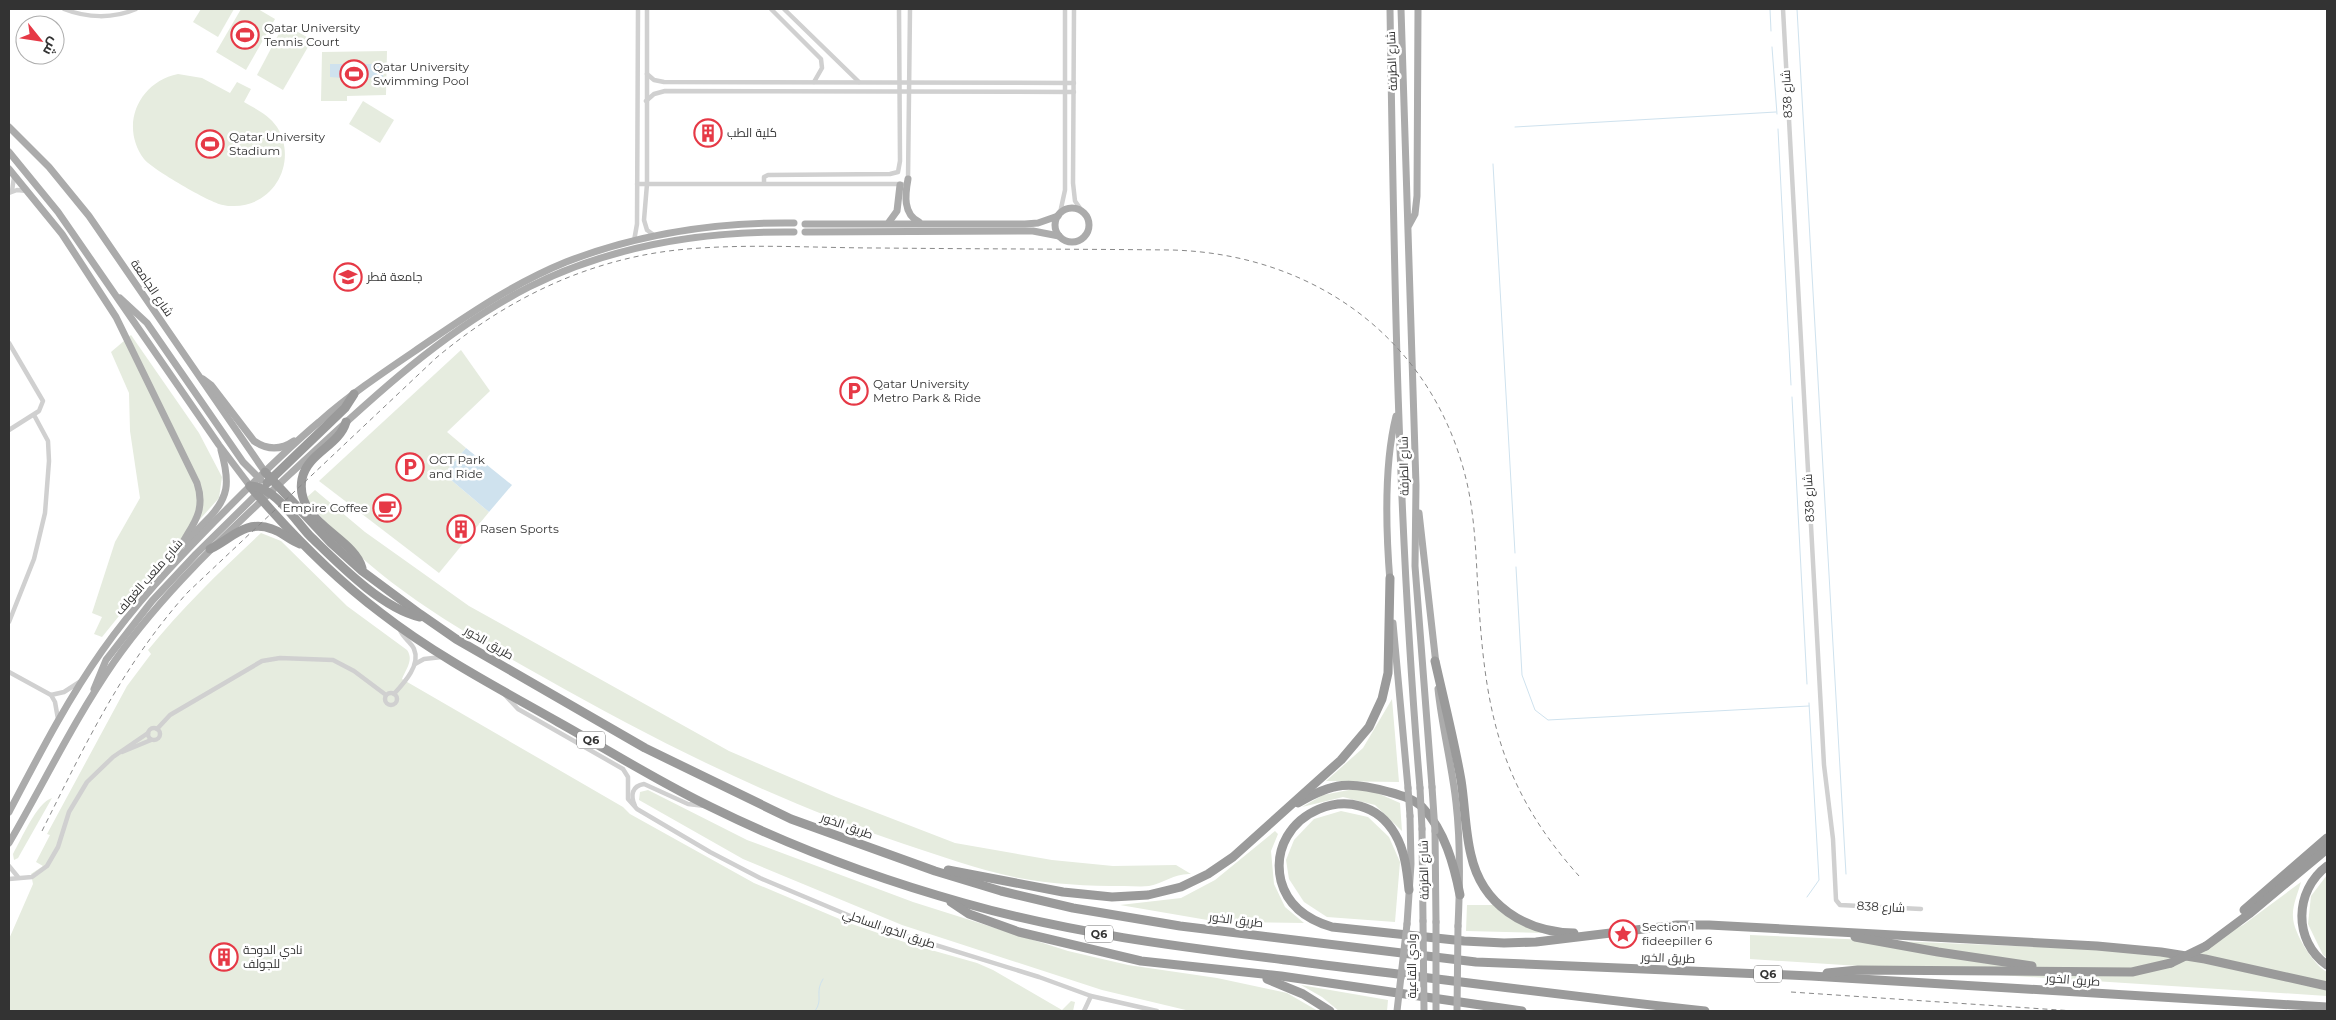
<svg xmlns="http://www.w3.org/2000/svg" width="2336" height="1020" font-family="Montserrat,Cairo,sans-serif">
<rect width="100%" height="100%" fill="#fff"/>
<g fill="#e6ecdf">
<polygon points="201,9 234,9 218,37 193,22"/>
<polygon points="241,9 258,9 275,19 246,70 216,52"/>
<polygon points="284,24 312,40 283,90 257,75"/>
<polygon points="387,51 386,95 347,96 347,101 321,101 322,52"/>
<path d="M178,74L202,78L230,93L237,82L251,89L244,102C256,109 269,115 277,127C298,161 275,206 234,206C230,206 226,206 223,205C210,203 152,169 144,159C119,125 139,82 178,74Z"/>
<polygon points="363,101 394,120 380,143 349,124"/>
<polygon points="131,335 199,433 222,477 219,498 174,548 102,637 94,634 102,617 92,613 115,542 140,498 130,431 129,393 111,352"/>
<polygon points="461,350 490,391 447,432 466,448 444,474 489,512 439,573 319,481"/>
<path d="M315,490L365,532L469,606L729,751L836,797L955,843L1052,860L1113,866L1176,865L1191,874C1175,873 1164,883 1149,886C1141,887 1132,886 1124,886C1087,886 1050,884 1014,877C977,869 940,856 904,844C778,802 659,743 543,677C459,630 364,576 306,498Z"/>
<path d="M261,533L281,541L347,606L407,650C414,660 406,669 402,679L623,807L630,814L754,883L849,923L910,944L977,963L993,970L1062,1010L1071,1001L1075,1002L1073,1011H9V939L33,884L31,874L43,866L36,862L50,835L47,834L127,686L151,654L148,650C182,608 221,570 261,533Z"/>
<polygon points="1392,699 1399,782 1326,781 1363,748"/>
<polygon points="1354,789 1375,792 1400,803 1402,831 1375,805 1343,797 1302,807 1323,795"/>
<polygon points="648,790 747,840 913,902 1068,951 1128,965 1217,978 1287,993 1318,1011 1190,1011 1102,990 902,925 743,859 639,800 640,792"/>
<path d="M52,798L18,858L14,860L13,854C21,840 37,802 52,798Z"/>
<polygon points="1341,811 1368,817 1389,837 1400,862 1395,922 1327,917 1304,902 1289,879 1286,860 1294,840 1314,819"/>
<polygon points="1275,831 1278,834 1271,851 1274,884 1285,907 1304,923 1219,922 1120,905 1181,898 1215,880"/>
<polygon points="2327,875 2327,958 2323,955 2308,924 2311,896"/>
<path d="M2301,882C2298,893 2292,906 2293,917C2293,932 2314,966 2327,972V996L1750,959V935L2188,953L2243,925Z"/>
<polygon points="1467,905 1493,905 1509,918 1544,933 1466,931"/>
<polygon points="1301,985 1388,1000 1387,1011 1339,1011 1322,997"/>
</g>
<g fill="#cfe2ee">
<polygon points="330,64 343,64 343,78 330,77"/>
<rect x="346" y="64" width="37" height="14"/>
<polygon points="466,448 512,485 489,512 444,474"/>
</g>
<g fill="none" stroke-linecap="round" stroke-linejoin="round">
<g stroke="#cfe2ee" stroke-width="1">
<polyline points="1770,9 1771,31"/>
<polyline points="1797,9 1846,874"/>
<polyline points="1772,47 1777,114"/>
<polyline points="1515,127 1776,112"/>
<polyline points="1778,129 1791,385"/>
<polyline points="1493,164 1515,553"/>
<polyline points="1792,397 1807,684"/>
<polyline points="1516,567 1522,675 1535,710 1548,720 1809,706"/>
<polyline points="1807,897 1819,880 1809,703"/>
<path d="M815,1011C824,999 814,993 823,979"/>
</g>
<g stroke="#d0d0d0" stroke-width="4.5">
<path d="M64,9C87,18 113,19 136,9"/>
<polyline points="647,9 647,184 644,220 647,230 655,236"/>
<polyline points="771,9 821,59 822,68 814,82"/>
<polyline points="784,9 859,82"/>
<polyline points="1074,9 1073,183 1075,201 1082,211"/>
<polyline points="1783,9 1824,765 1833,839 1836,900 1840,905 1921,909"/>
<polyline points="647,74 654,80 664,82 1074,83"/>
<polyline points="646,101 654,94 665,91 1074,92"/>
<polyline points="908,180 910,9"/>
<polyline points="764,183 764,177 768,175 890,174 898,172 900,161 899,9"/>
<polyline points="637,184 902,184"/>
<polyline points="12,191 14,177"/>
<polyline points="9,193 17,190 27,191"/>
<polyline points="1060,213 1065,190 1065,9"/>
<polyline points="634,241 637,224 638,9"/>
<polyline points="9,343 43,401 39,411 9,430"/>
<polyline points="9,622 34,559 45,513 49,461 48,441 34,415"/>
<polyline points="415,664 424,659 442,657"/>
<polyline points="9,672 51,695 55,702 58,719"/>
<circle cx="391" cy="699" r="6"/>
<path d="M394,694C404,683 421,665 414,649C411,642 403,638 400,630"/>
<polyline points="51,695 64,692 81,681"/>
<polyline points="505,695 518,709 623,769 628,777 628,799 637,809 710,852 760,878 874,926 1039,977 1091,996 1157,1011"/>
<circle cx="154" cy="734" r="6"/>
<polyline points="157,729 170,715 262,661 280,658 333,660 354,671 386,695"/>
<polyline points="122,752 151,740"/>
<path d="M635,806C630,795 632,786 644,784L688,804L705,806"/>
<polyline points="9,866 18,877"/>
<polyline points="9,879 32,877 47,866 58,847 69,812 87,782 113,757 148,733"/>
<polyline points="1084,1011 1091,996"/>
</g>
<g stroke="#ababab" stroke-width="7">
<path d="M1390,9C1394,269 1398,529 1420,788"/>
<polyline points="1401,9 1416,485 1415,566 1432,787"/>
<polyline points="9,127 49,167 89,216 265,472"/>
<polyline points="9,152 58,212 219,445 250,486"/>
<path d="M9,169L62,234L116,317L197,483C209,519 183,531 174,562"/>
<path d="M908,179C905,195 903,214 919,222"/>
<circle cx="1072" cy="225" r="17"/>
<polyline points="889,222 897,211 900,185"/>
<polyline points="805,224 1025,224 1038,223 1058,216"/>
<polyline points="1409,225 1415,214 1417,196 1418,9"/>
<polyline points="805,232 1033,231 1059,236"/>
<polyline points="120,298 147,323 243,462 261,480"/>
<path d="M203,379L211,385L254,441C267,450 281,450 294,441"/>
<polyline points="1419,513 1436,664"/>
<path d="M188,548C190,537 197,530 205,522C230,498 230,482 221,450"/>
<path d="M1390,582C1386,532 1384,464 1396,416"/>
<polyline points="1393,623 1408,788"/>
<polyline points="94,689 106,660 152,601 196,554 259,492"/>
<path d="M1438,689C1442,728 1452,765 1456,803C1461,845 1460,885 1458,926"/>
<path d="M9,812C38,757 66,702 102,651C135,604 174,563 214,522C248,488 282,453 319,422C354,391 393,366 431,340C475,310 517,282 566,262C638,234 716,222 794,223"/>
<polyline points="1422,829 1423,921"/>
<polyline points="1435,831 1436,922"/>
<path d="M9,843C44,783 74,720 114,662C164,591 227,533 290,474C363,406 439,333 529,287C610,246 704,231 794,232"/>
<polyline points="1407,924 1411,864 1410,816"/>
</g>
<g stroke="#9a9a9a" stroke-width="9">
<path d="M346,422C339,446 307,453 302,479C294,522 354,537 362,568"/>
<polyline points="265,472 331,543 362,571 420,614 456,639 645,748 791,819 935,871 1001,891 1073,908 1180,926 1476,962 1811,976 2327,1007"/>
<polyline points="267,483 345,408 354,394"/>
<path d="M250,486C290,533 332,576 381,613C435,655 498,688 558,722C608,750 659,782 711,807C792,847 878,879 964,903C1080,936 1199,949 1317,964C1447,980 1576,997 1705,1011"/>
<path d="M250,486C275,487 294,519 310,536C338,563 381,608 420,617"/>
<path d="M210,549C231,539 246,519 272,529C282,532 289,540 300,544"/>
<path d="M1435,661C1444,701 1454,740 1461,780C1465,805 1465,831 1471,855C1482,905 1525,932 1574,933"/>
<path d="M1298,803C1333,782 1350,781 1389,792C1400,795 1415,799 1423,808C1445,831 1454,865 1460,895"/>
<path d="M2327,866C2294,891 2293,941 2327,965"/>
<polyline points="948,870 1063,892 1112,897 1148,895 1181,887 1208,874 1233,857 1341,760 1369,727 1382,699 1388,673 1390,578"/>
<path d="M1409,890C1407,871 1405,851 1395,834C1360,773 1265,813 1281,881C1288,907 1308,920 1332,927L1464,941L1504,943L1536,942L1677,925H1709L2097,946L2161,952L2205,959L2327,986"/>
<polyline points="951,902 969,914 1019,932 1141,961 1281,976 1522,1011"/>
<polyline points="2244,910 2327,838"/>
<polyline points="1855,937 1938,952 2032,966"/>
<polyline points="2206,946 2249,914 2327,849"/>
<polyline points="1827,973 1858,970 2132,972 2171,963"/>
<polyline points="1267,979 1303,994 1330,1011"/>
</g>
<g stroke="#888" stroke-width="1" stroke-dasharray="5 4" stroke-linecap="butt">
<path d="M42,831C85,745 122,666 187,593L436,358C505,300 586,260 677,250C744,243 813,248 880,248C977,249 1075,249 1172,250C1315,254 1434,340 1467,483C1476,523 1476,565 1479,606C1486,717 1503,791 1579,876"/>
<polyline points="1791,992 2074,1011"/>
</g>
<g stroke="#ababab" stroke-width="7">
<polyline points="1432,787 1435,831"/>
<polyline points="1408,788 1410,816"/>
<polyline points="1420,788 1422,829"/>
<polyline points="1423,921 1424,1011"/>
<polyline points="1397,1011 1407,924"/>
<polyline points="1436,1011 1436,922"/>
<polyline points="1457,1011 1458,926"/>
</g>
<polyline stroke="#9a9a9a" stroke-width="9" points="2171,963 2206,946"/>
</g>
<defs>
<g id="stadium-ring" transform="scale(1.4375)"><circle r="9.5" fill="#fff" stroke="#e63946" stroke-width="1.5"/><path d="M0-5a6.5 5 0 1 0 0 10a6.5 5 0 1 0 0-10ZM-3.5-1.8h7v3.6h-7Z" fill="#e63946"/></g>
<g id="building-ring" transform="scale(1.4375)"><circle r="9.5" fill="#fff" stroke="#e63946" stroke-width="1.5"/><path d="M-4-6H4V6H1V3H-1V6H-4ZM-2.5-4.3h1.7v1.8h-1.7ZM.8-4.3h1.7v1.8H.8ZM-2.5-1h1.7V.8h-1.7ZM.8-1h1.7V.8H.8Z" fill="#e63946"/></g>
<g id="university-ring" transform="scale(1.4375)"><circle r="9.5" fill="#fff" stroke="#e63946" stroke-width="1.5"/><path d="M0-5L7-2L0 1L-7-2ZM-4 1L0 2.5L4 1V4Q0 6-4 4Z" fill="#e63946"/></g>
<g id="parking-ring" transform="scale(1.4375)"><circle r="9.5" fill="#fff" stroke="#e63946" stroke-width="1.5"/><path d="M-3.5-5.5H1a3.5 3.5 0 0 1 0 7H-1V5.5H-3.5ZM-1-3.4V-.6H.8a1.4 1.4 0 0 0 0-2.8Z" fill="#e63946"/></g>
<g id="cafe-ring" transform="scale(1.4375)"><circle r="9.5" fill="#fff" stroke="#e63946" stroke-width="1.5"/><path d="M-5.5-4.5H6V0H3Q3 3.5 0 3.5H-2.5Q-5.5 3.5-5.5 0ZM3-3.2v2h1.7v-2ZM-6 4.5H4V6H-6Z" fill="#e63946"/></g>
<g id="sight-ring" transform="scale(1.4375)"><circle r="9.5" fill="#fff" stroke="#e63946" stroke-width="1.5"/><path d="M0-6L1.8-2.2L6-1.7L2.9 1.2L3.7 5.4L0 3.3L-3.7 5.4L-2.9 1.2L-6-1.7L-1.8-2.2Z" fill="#e63946"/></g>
</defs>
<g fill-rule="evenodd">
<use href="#stadium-ring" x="245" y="35"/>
<use href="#stadium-ring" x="354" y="74"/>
<use href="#building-ring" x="708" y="133"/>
<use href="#stadium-ring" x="210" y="144"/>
<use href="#university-ring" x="348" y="277"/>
<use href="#parking-ring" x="854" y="391"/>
<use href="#parking-ring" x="410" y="467"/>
<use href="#cafe-ring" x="387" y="508"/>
<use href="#building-ring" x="461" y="529"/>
<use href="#sight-ring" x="1623" y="934"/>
<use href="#building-ring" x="224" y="957"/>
</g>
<g text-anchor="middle" stroke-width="5" stroke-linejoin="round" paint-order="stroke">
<g fill="#fff" stroke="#707070" stroke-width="1">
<rect x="577" y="731.5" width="28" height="17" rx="4"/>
<rect x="1085" y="925.5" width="28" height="17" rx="4"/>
<rect x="1754" y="965.5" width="28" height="17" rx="4"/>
</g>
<g font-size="11" font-weight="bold" fill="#333">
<text x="591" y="744">Q6</text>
<text x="1099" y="938">Q6</text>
<text x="1768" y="978">Q6</text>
</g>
<g font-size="12" fill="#333" stroke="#fff" text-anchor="start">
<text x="264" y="32">Qatar University<tspan x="264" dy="14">Tennis Court</tspan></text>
<text x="373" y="71">Qatar University<tspan x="373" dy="14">Swimming Pool</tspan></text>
<text x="727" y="137">كلية الطب</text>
<text x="229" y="141">Qatar University<tspan x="229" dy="14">Stadium</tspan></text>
<text x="367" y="281">جامعة قطر</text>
<text x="873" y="388">Qatar University<tspan x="873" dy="14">Metro Park &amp; Ride</tspan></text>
<text x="429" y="464">OCT Park<tspan x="429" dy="14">and Ride</tspan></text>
<text x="368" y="512" text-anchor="end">Empire Coffee</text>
<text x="480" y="533">Rasen Sports</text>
<text x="1642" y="931">Section 1<tspan x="1642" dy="14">fideepiller 6</tspan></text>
<text x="243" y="954">نادي الدوحة<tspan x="243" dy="14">للجولف</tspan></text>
</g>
<g font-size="12" fill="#333" stroke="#fff">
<text transform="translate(1392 61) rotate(-92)" y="4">شارع الطرفة</text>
<text transform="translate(1787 94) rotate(-93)" y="4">شارع 838</text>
<text transform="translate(152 288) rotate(56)" y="4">شارع الجامعة</text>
<text transform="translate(1404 466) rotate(-91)" y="4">شارع الطرفة</text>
<text transform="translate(1809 498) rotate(-93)" y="4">شارع 838</text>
<text transform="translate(149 577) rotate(-49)" y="4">شارع ملعب الغولف</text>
<text transform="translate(489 643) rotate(30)" y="4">طريق الخور</text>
<text transform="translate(847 826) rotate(20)" y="4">طريق الخور</text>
<text transform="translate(1424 870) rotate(-91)" y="4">شارع الطرفة</text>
<text transform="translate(1881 907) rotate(3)" y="4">شارع 838</text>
<text transform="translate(1236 920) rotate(7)" y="4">طريق الخور</text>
<text transform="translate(889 929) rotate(19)" y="4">طريق الخور الساحلي</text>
<text transform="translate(1668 958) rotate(2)" y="4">طريق الخور</text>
<text transform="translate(1412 966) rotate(-90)" y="4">وادي القاعية</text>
<text transform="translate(2073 980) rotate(4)" y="4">طريق الخور</text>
</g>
</g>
<rect width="2336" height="1020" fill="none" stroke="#333333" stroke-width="20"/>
<g transform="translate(40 40) rotate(120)"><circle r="24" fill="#ffffff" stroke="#adadad"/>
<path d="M0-4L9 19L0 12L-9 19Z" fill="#e63946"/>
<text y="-8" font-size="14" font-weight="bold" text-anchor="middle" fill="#333333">ش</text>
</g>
</svg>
